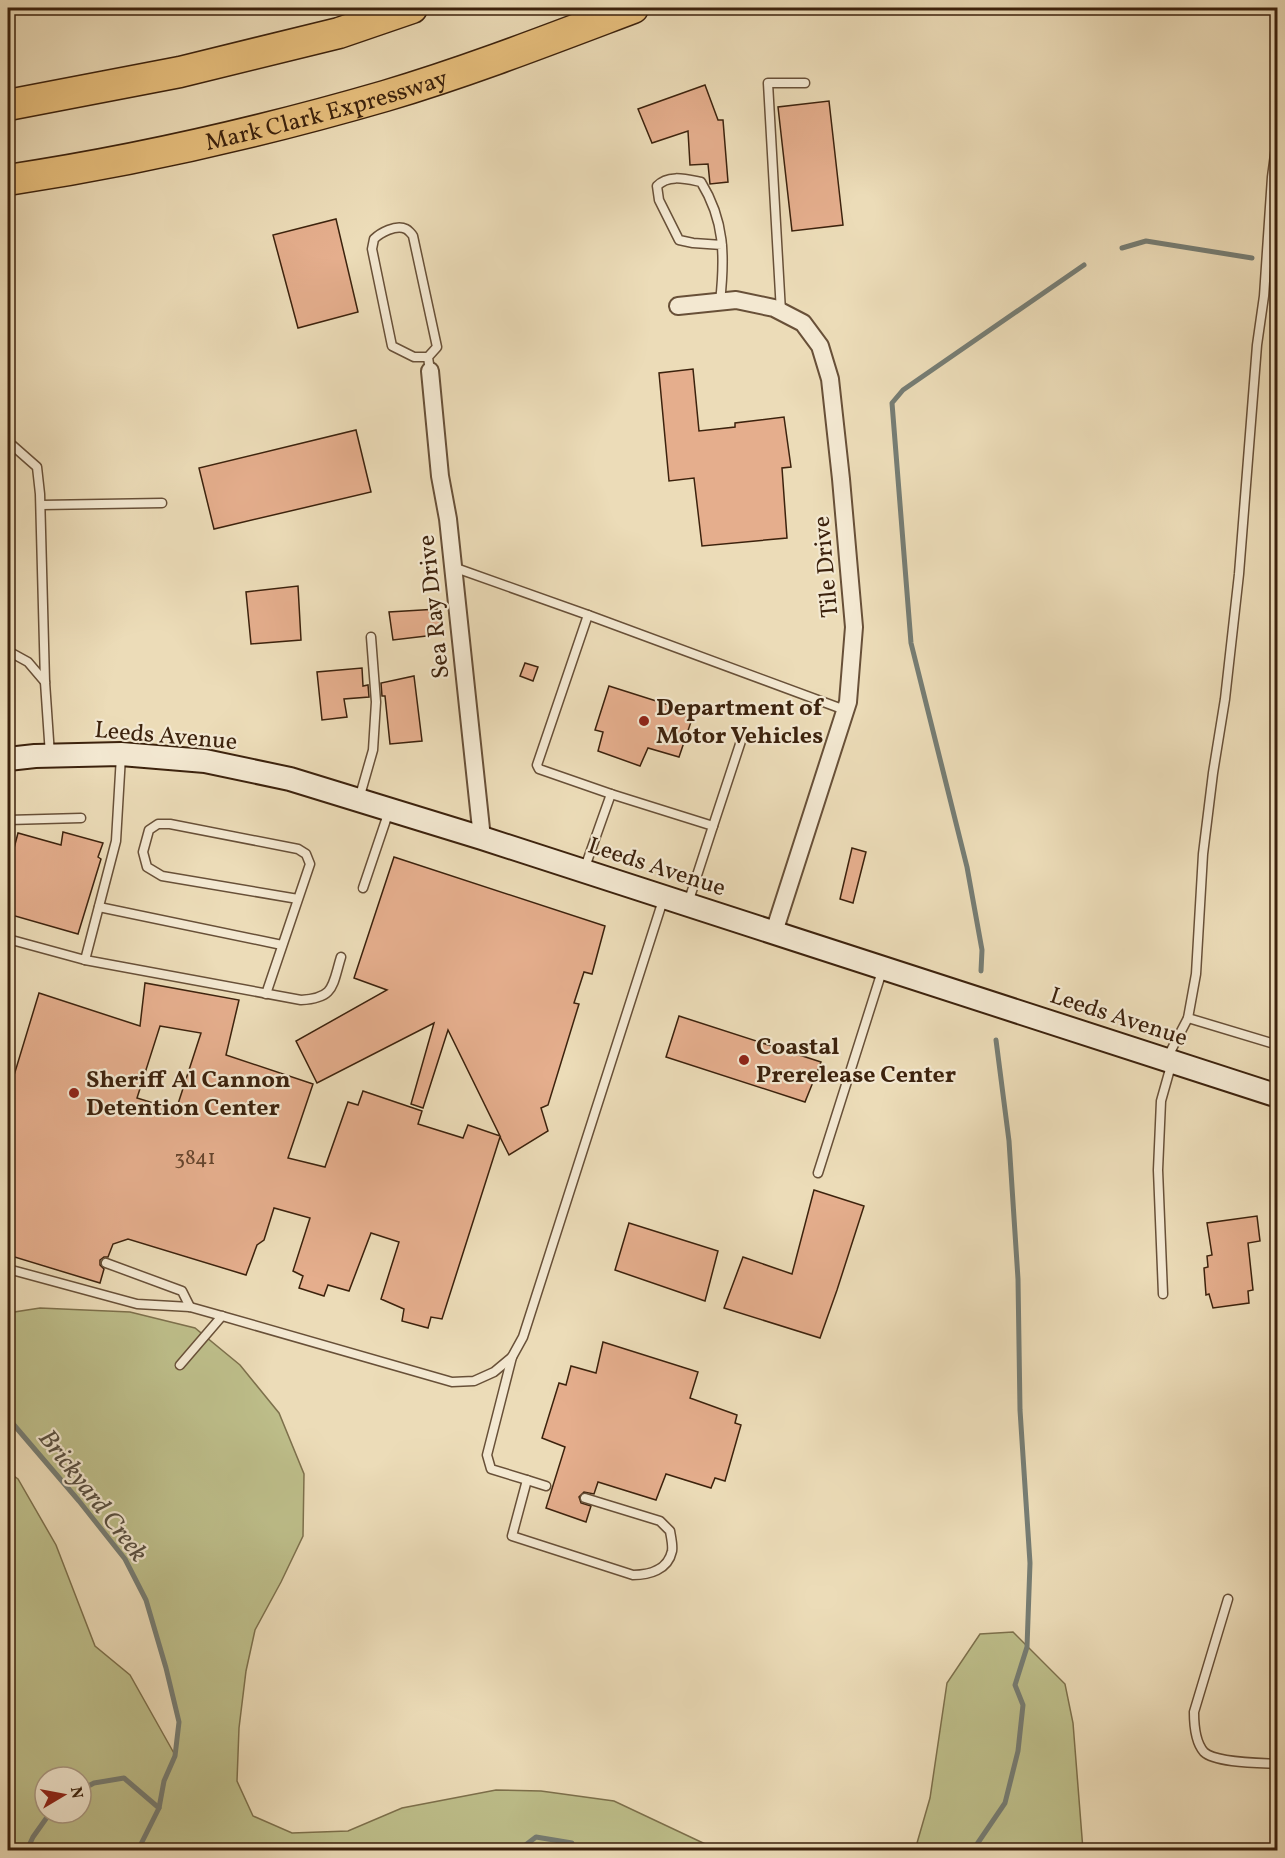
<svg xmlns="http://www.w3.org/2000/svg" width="1285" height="1858" font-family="Vollkorn,serif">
<rect width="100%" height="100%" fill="#ecdcb8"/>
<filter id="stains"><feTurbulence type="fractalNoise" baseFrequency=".00333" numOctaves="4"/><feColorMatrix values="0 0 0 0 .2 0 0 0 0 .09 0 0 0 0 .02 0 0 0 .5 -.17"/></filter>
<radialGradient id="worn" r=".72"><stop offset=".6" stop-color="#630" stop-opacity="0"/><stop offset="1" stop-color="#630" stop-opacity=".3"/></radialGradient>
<g fill="#bebf8b" stroke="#7d704c" stroke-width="1.5" fill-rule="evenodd">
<path d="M40,1308L130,1312L195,1328L240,1365L279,1413L304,1474L303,1536L281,1582L255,1630L246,1671L239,1728L237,1781L253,1816L292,1833L348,1831L402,1808L496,1790L541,1791L614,1801L718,1850H8V1472L18,1479L56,1545L95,1646L130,1675L175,1755L179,1722L166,1668L146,1600L125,1559L79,1501L8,1418V1313ZM45,1777H81V1813H45Z"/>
<polygon points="1013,1632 1065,1684 1073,1723 1083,1850 915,1850 930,1798 947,1683 980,1634"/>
</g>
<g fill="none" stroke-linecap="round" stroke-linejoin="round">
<g stroke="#767d74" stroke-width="5">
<polyline points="1122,248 1146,241 1252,258"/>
<polyline points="981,971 982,950 967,867 911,643 892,403 903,390 1084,265"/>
<polyline points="8,1418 79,1501 125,1559 146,1600 166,1668 179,1722 175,1756 164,1781 159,1808"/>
<polyline points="81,1790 94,1783 124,1778 159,1808 138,1850"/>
<polyline points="27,1850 33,1837 50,1813"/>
<polyline points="519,1850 536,1837 572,1843 573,1850"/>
<polyline points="973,1850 1005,1803 1018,1751 1023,1705 1015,1685 1027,1647 1030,1563 1020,1410 1018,1279 1009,1141 996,1040"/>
</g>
</g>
<g fill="#e5ae8d" stroke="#3c220d" stroke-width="1.5" fill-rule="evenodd">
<polygon points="705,85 718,120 723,120 728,182 710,184 708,164 690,165 688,131 652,143 638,109"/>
<polygon points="829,101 843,225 792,231 778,107"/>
<polygon points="336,219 358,312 298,328 273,235"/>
<polygon points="693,369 699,431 735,427 735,423 784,417 791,467 782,468 787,538 702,546 694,478 669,481 659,373"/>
<polygon points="356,430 371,492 214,529 199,468"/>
<polygon points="298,586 301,640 251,644 246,592"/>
<polygon points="438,609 443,634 393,640 389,612"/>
<polygon points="525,663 538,667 533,681 520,676"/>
<polygon points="362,668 363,686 368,685 369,697 344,699 347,717 322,720 317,672"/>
<polygon points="414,676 422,741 390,744 385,696 382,696 381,683"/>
<polygon points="609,686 694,713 679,757 648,748 640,766 598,751 603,732 595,730"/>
<polygon points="63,832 103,843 98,857 101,859 78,934 8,914 8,871 18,833 61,845"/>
<polygon points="852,848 866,852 853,903 840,899"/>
<path d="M394,857L605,926L592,974L584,972L574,1003L579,1004L548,1105L541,1108L548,1131L509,1155L500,1137L442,1319L431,1317L428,1328L402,1321L404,1309L381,1299L399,1242L371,1233L349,1291L328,1285L324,1296L299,1288L303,1276L293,1271L310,1218L274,1208L264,1240L257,1245L246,1275L128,1239L113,1244L108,1257H104L100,1260V1265L104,1269L100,1283L8,1255V1095L39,993L140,1026L145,983L239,1000L226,1055L313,1084L288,1158L325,1167L348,1102L358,1105L363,1091L422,1111L418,1124L463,1138L468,1125L500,1136L448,1030L423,1108L411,1104L434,1023L317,1083L296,1041L387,990L354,978ZM160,1026L201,1033L176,1110L137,1098Z"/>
<polygon points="679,1016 821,1062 805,1102 666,1057"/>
<polygon points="814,1190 864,1206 837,1290 820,1338 724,1308 743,1257 792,1274"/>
<polygon points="1257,1216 1260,1241 1248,1243 1253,1290 1248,1291 1249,1303 1213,1308 1209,1294 1206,1295 1204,1268 1208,1267 1207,1256 1212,1255 1207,1223"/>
<polygon points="629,1223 718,1251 705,1301 615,1270"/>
<polygon points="603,1342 698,1372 690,1398 737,1415 735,1423 741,1425 725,1481 715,1478 711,1488 666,1474 656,1500 598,1482 594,1494 584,1492 579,1497 581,1503 591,1506 586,1522 546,1508 565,1447 542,1438 559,1383 566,1385 571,1366 596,1373"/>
</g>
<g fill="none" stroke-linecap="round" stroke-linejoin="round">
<g stroke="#685038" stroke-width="11">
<g id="lane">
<path d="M720,302C725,257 725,221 701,182C686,179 668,174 657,186L659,200L679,240L693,243L722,245"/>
<polyline points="781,312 768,83 805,83"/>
<path d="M428,357L437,347L413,236C412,234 408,230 406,229C396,224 380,233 374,239L372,249L392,346L414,357H428L430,371"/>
<polyline points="8,445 12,445 37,467 40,494 45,682 50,755"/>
<polyline points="41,505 162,503"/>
<polyline points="453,567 588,615"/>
<polyline points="8,651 28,662 45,682"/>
<polyline points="611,794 713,826 688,903"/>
<polyline points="359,799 373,750 376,702 371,637"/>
<polyline points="8,820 81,818"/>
<polyline points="713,826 741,741"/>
<polyline points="584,870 611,794 539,769 537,765 588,615 845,710"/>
<polyline points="363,888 389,811"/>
<polyline points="99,907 282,945"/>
<polyline points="8,939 85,960 116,841 121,756"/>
<path d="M85,960L301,1000C335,998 332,986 341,957"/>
<polyline points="266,994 310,864 306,854 298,849 170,824 158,824 149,830 143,852 147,867 162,876 298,899"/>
<polyline points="1188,1018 1278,1045"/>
<polyline points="1166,1060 1188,1018 1196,974 1203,854 1213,773 1225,699 1239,574 1257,345 1264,296 1272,177 1278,132"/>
<polyline points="818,1173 883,968"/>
<polyline points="106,1263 182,1291 190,1307"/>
<polyline points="8,1269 137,1304 190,1307 222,1316 452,1382 474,1381 494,1372 512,1357 523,1337 664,897"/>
<polyline points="1163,1294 1158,1170 1161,1101 1172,1062"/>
<path d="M512,1357L487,1455L491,1469L527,1480L512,1536L633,1575C649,1575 668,1570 672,1551C673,1545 671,1537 670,1531L660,1521L585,1498"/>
<polyline points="180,1365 222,1316"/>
<polyline points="527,1480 546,1486"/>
<path d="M1228,1599L1194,1712C1194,1725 1195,1742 1204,1752C1215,1763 1261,1763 1278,1764"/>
</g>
</g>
<g stroke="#685038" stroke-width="20">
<g id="street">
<polyline points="678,306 736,300 774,308 803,323 820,346 830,379 841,479 854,627 848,702 774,932"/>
<polyline points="430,371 440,476 448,519 482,838"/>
</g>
</g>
<g stroke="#3c220d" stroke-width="26">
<polyline id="secondary" points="8,759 35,756 121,754 205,761 290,779 482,838 1278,1096"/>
</g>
<g stroke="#3c220d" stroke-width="33">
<g id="highway">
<polyline points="8,105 180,72 339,33 412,8"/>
<path id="s1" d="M8,180C134,161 261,132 385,96C469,71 551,39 633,8"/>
</g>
</g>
<use href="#lane" stroke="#f3e8d1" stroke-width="8"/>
<use href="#street" stroke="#f3e8d1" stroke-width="16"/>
<use href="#secondary" stroke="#f3e8d1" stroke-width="22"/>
<use href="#highway" stroke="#e6be7c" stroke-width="30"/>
</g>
<g fill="#8f2418" stroke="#f3e8d1" stroke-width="2">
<circle cx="644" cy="721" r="6"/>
<circle cx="744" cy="1060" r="6"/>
<circle cx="74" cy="1093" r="6"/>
</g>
<g text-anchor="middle" stroke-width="4.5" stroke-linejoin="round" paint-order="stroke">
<g font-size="21" fill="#66452d">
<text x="195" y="1164">3841</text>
</g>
<g font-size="24" fill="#3c220d" stroke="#f3e8d1">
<text dy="8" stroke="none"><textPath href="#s1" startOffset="326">Mark Clark Expressway</textPath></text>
<text transform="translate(825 567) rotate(-95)" y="8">Tile Drive</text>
<text transform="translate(433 607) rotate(-96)" y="8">Sea Ray Drive</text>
<text transform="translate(166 735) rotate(5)" y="8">Leeds Avenue</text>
<text transform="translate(657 866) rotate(18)" y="8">Leeds Avenue</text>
<text transform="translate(1119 1016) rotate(18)" y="8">Leeds Avenue</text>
</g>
<g font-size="24" font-weight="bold" fill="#3c220d" stroke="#f3e8d1" text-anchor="start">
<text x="656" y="715">Department of<tspan x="656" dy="28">Motor Vehicles</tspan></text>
<text x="756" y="1054">Coastal<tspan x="756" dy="28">Prerelease Center</tspan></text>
<text x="86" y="1087">Sheriff Al Cannon<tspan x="86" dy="28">Detention Center</tspan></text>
</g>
<g font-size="26" font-style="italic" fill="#594f40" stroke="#f3e8d1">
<text transform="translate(94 1495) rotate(52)" y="9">Brickyard Creek</text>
</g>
</g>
<rect width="1285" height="1858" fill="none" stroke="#ecdcb8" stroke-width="30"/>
<rect x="9" y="9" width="1267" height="1840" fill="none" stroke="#3c220d" stroke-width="3"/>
<rect x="15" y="15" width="1255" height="1828" fill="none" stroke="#3c220d" stroke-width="1.5"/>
<g transform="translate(63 1795) rotate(80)"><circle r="28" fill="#f3e8d1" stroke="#aa9983" stroke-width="1.5"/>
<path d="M0-4.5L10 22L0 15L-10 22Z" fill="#8f2418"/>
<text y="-9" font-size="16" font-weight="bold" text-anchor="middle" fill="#3c220d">N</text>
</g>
<rect width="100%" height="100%" filter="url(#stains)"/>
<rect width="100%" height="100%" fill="url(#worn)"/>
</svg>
